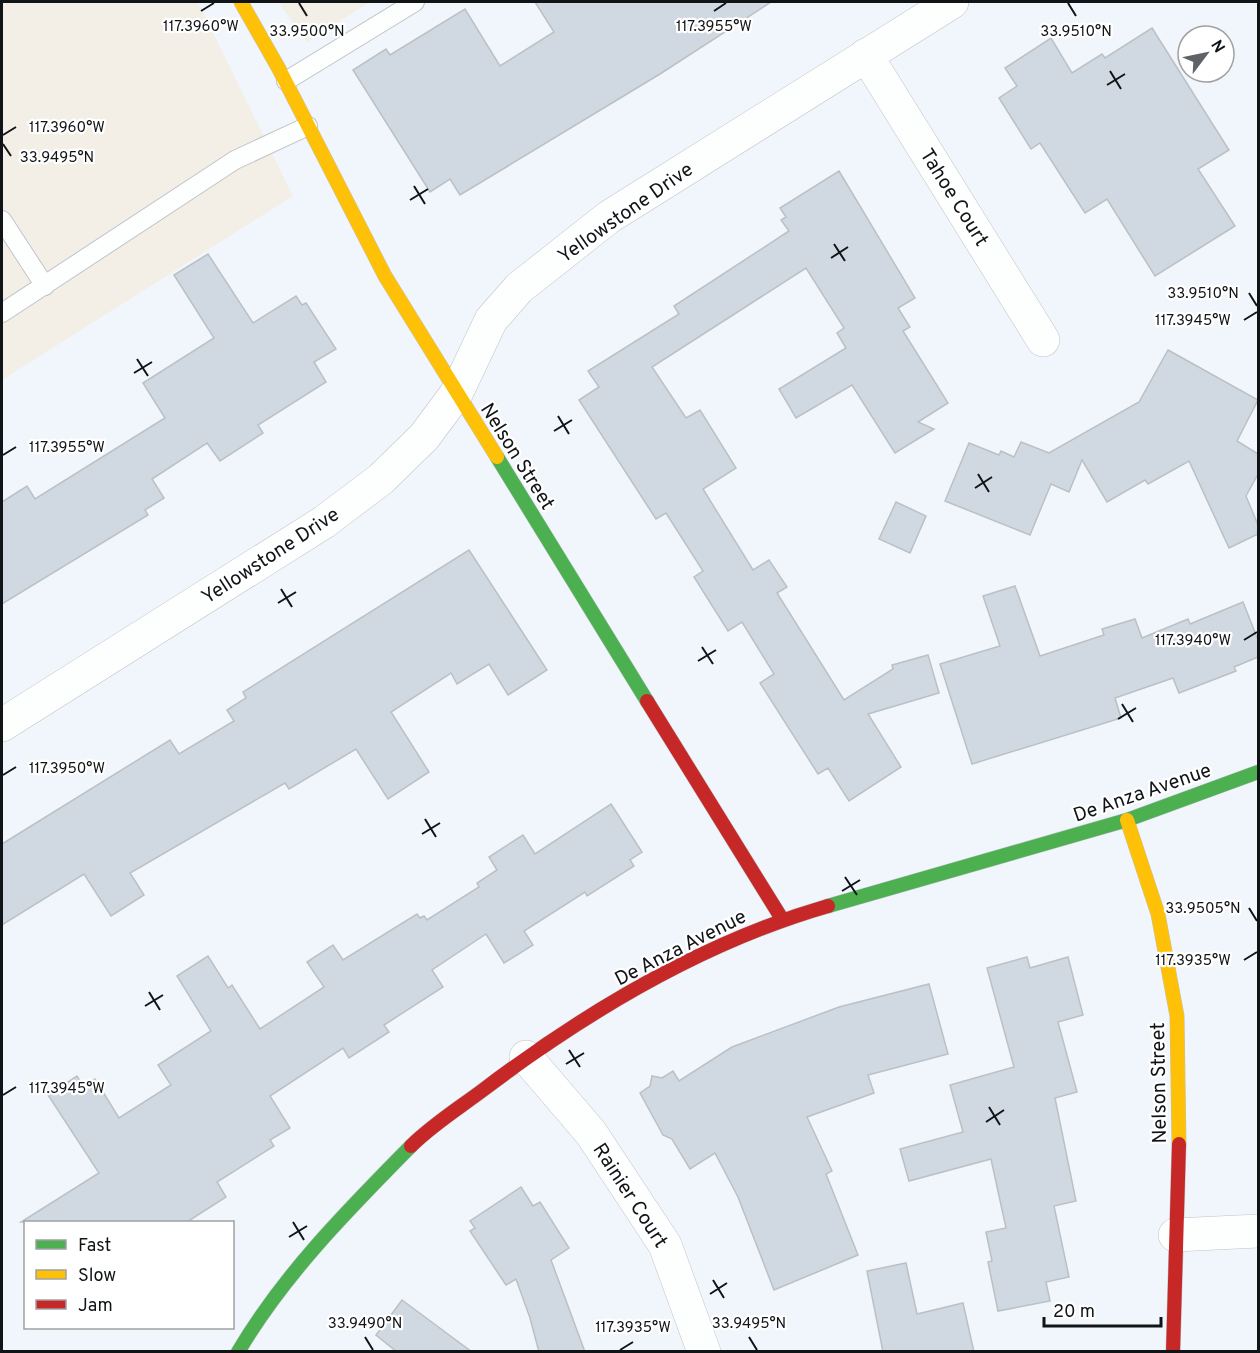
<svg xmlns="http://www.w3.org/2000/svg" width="1260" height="1353" viewBox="0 0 1260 1353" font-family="Overpass,sans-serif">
<rect width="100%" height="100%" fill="#f0f6fb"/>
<g fill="#f3efe6">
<polygon points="2,2 198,2 293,196 2,380"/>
<polygon points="278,2 370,2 307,42"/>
</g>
<g fill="#d0d9e1" stroke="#bbc0c3" stroke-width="1.5">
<polygon points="535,2 771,2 660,74 460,195 450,179 430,192 353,70 386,49 390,55 465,9 500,66 554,32"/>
<polygon points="1152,28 1229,150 1198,169 1235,226 1155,276 1107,199 1085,213 1040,143 1031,149 999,98 1017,86 1005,68 1051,38 1072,73 1102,54 1105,58"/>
<polygon points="839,171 915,298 898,308 910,327 903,331 948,403 918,422 934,429 895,453 852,385 796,418 779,389 846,348 837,333 844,328 806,268 652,367 686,418 700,410 736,468 703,489 753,570 769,560 787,587 777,593 844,700 893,669 892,665 928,655 939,693 868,714 901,767 849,801 828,768 818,774 760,683 774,674 742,622 728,631 694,577 703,571 666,513 656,519 579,400 599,387 588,371 679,314 674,306 789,231 781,220 786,217 780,208"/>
<polygon points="208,254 253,323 296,296 302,305 306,303 336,349 314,362 326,382 258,425 263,433 220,461 207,443 152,479 164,498 145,510 148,515 2,604 2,502 27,486 35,499 165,418 143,383 214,338 174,275"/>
<polygon points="1168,350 1258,400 1237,441 1258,454 1258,474 1246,496 1258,525 1258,534 1229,548 1189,461 1148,484 1145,480 1107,502 1082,460 1069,492 1051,484 1030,535 945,501 969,443 999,455 1001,451 1014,457 1021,442 1049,453 1139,402"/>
<polygon points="896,502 926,516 910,553 879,539"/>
<polygon points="469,550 547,670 508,695 489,664 457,684 451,673 391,712 429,772 388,799 356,749 289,789 285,783 130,873 144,895 111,916 84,874 2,925 2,844 170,740 179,754 234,721 227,710 246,698 243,692"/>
<polygon points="1015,586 1040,656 1104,635 1102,629 1135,619 1142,638 1188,619 1190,624 1243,602 1258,640 1258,657 1234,667 1236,671 1179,693 1173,678 1115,698 1121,718 972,764 940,664 1000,646 983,596"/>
<polygon points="611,804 642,852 630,860 634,866 587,896 585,892 524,931 533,945 504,963 486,934 432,970 443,987 384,1025 389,1032 349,1058 343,1048 270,1096 290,1128 270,1140 274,1146 217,1182 226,1197 187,1222 21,1222 99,1173 48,1095 77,1076 83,1086 95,1079 119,1118 171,1085 158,1065 211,1031 177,976 208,956 228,988 232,985 260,1029 324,987 307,962 333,945 343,960 417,914 420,918 424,916 427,920 479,887 477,883 497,870 489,857 523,835 535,854"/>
<polygon points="1027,957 1030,968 1068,957 1083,1015 1058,1022 1077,1092 1055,1098 1076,1201 1054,1206 1069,1277 1046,1282 1050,1301 998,1311 988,1262 992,1261 986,1232 1006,1228 991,1159 909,1181 900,1149 963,1132 950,1085 1014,1067 987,968"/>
<polygon points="929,984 948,1054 868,1075 874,1093 807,1117 832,1171 826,1174 858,1255 774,1290 738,1197 715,1153 690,1169 672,1139 663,1135 640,1093 650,1086 652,1076 662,1078 673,1071 679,1081 732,1047 839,1007"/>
<polygon points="521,1187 533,1206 540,1202 569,1248 551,1260 585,1352 539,1352 530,1318 516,1279 506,1285 470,1231 475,1228 470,1221"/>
<polygon points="906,1263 917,1314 963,1303 974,1352 883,1352 867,1271"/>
<polygon points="402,1300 472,1352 397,1352 376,1335"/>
</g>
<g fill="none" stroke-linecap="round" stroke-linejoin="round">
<defs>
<g id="lane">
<polyline points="286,81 415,2"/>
<polyline points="2,220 45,286"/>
<polyline points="2,313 235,160 308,126"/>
</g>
<g id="street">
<polyline points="866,55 1043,340"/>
<polyline points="2,725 324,522 381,479 424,437 456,394 491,320 519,288 609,217 952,2"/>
<polyline points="526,1057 591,1133 665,1245 704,1352"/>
<polyline points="1175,1235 1258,1231"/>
</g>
<g id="fast">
<polyline points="497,457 647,701"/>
<polyline points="828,906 1127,820 1258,772"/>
<path d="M 238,1352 C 284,1274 348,1210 411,1146"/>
</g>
<g id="slow">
<polyline points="241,2 279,69 385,276 497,457"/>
<polyline points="1127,820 1158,914 1177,1016 1179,1144"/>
</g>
<g id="jam">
<polyline points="647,701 782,919"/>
<path d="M 411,1146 C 432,1125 459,1108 483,1090 C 586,1012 703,942 828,906"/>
<polyline points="1173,1352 1179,1144"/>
</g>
</defs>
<use href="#lane" stroke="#c0c4c8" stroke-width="20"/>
<use href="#street" stroke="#c0c4c8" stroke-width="34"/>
<use href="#fast" stroke="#c0c4c8" stroke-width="15"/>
<use href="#slow" stroke="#c0c4c8" stroke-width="15"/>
<use href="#jam" stroke="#c0c4c8" stroke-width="15"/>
<use href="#lane" stroke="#fdfefe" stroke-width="18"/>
<use href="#street" stroke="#fdfefe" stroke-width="33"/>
<use href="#fast" stroke="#4caf50" stroke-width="14"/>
<use href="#slow" stroke="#ffc107" stroke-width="14"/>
<use href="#jam" stroke="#c62828" stroke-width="14"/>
</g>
<path fill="none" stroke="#111417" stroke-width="2" d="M 299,3 L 307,16M 1068,3 L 1076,16M 201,11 L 214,3M 714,11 L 726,3M 1110,71 L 1121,89M 1107,85 L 1125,74M 3,135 L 16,127M 3,144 L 11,156M 414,186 L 425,204M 410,200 L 428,189M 834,244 L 845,261M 831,258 L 848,247M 1249,293 L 1257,306M 1244,320 L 1257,312M 137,359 L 148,376M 134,373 L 152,362M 558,416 L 569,434M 554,431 L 572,420M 3,455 L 16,447M 978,474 L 989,492M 975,488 L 992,477M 281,589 L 292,607M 278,603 L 296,592M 1244,640 L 1257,632M 702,647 L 713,664M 698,661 L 716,650M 1122,704 L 1133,722M 1118,719 L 1136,708M 3,775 L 16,767M 425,819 L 436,837M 422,834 L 440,823M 845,877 L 857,895M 842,891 L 860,880M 1249,908 L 1257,921M 1244,960 L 1257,952M 149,992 L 160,1010M 145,1006 L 163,995M 569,1050 L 580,1067M 566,1064 L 584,1053M 3,1095 L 16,1087M 989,1107 L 1000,1125M 986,1122 L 1004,1110M 293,1222 L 304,1240M 289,1237 L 307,1226M 713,1280 L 724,1298M 710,1294 L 727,1283M 365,1337 L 373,1350M 749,1337 L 757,1350M 620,1350 L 633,1342"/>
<g text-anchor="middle" stroke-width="4.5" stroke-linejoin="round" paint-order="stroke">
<g font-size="20" fill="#111417" stroke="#fff">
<text transform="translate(955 197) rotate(58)" y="7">Tahoe Court</text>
<text transform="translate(625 212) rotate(-35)" y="7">Yellowstone Drive</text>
<text transform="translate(518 456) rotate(58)" y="7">Nelson Street</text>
<text transform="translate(270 555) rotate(-33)" y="7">Yellowstone Drive</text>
<text transform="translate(1142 792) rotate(-19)" y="7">De Anza Avenue</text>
<text transform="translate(680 947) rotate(-27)" y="7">De Anza Avenue</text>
<text transform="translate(1158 1083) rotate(-91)" y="7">Nelson Street</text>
<text transform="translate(631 1195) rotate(57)" y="7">Rainier Court</text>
</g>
</g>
<g font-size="15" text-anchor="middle" fill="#111417" stroke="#fff" stroke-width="4.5" stroke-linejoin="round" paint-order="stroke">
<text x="201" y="31">117.3960°W</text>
<text x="714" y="31">117.3955°W</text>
<text x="307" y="36">33.9500°N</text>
<text x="1076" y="36">33.9510°N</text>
<text x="67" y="132">117.3960°W</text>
<text x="57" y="162">33.9495°N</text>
<text x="1203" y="298">33.9510°N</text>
<text x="1193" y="325">117.3945°W</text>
<text x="67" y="452">117.3955°W</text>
<text x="1193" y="645">117.3940°W</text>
<text x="67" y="773">117.3950°W</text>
<text x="1203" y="913">33.9505°N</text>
<text x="1193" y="965">117.3935°W</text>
<text x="67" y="1093">117.3945°W</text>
<text x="365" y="1328">33.9490°N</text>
<text x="749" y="1328">33.9495°N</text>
<text x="633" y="1332">117.3935°W</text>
</g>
<rect width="1260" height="1353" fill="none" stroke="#111417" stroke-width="6"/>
<rect x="24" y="1221" width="210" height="108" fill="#ffffff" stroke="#a0a1a2" stroke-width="1.5"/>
<rect x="36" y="1240" width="30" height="9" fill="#4caf50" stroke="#a0a1a2" stroke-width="1.5"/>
<text x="78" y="1251" font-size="18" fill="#111417">Fast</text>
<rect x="36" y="1270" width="30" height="9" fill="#ffc107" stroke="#a0a1a2" stroke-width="1.5"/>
<text x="78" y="1281" font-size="18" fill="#111417">Slow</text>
<rect x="36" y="1300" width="30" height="9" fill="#c62828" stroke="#a0a1a2" stroke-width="1.5"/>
<text x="78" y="1311" font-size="18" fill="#111417">Jam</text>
<g transform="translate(1206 54) rotate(58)"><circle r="28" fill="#ffffff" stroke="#a0a1a2" stroke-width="1.5"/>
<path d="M0-4.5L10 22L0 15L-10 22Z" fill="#5f6367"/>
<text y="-9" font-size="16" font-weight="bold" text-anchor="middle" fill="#111417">N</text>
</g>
<path d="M1044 1317v9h117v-9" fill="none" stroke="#111417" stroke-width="3"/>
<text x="1053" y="1317" font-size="18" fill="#111417" stroke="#ffffff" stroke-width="4.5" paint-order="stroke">20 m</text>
</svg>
